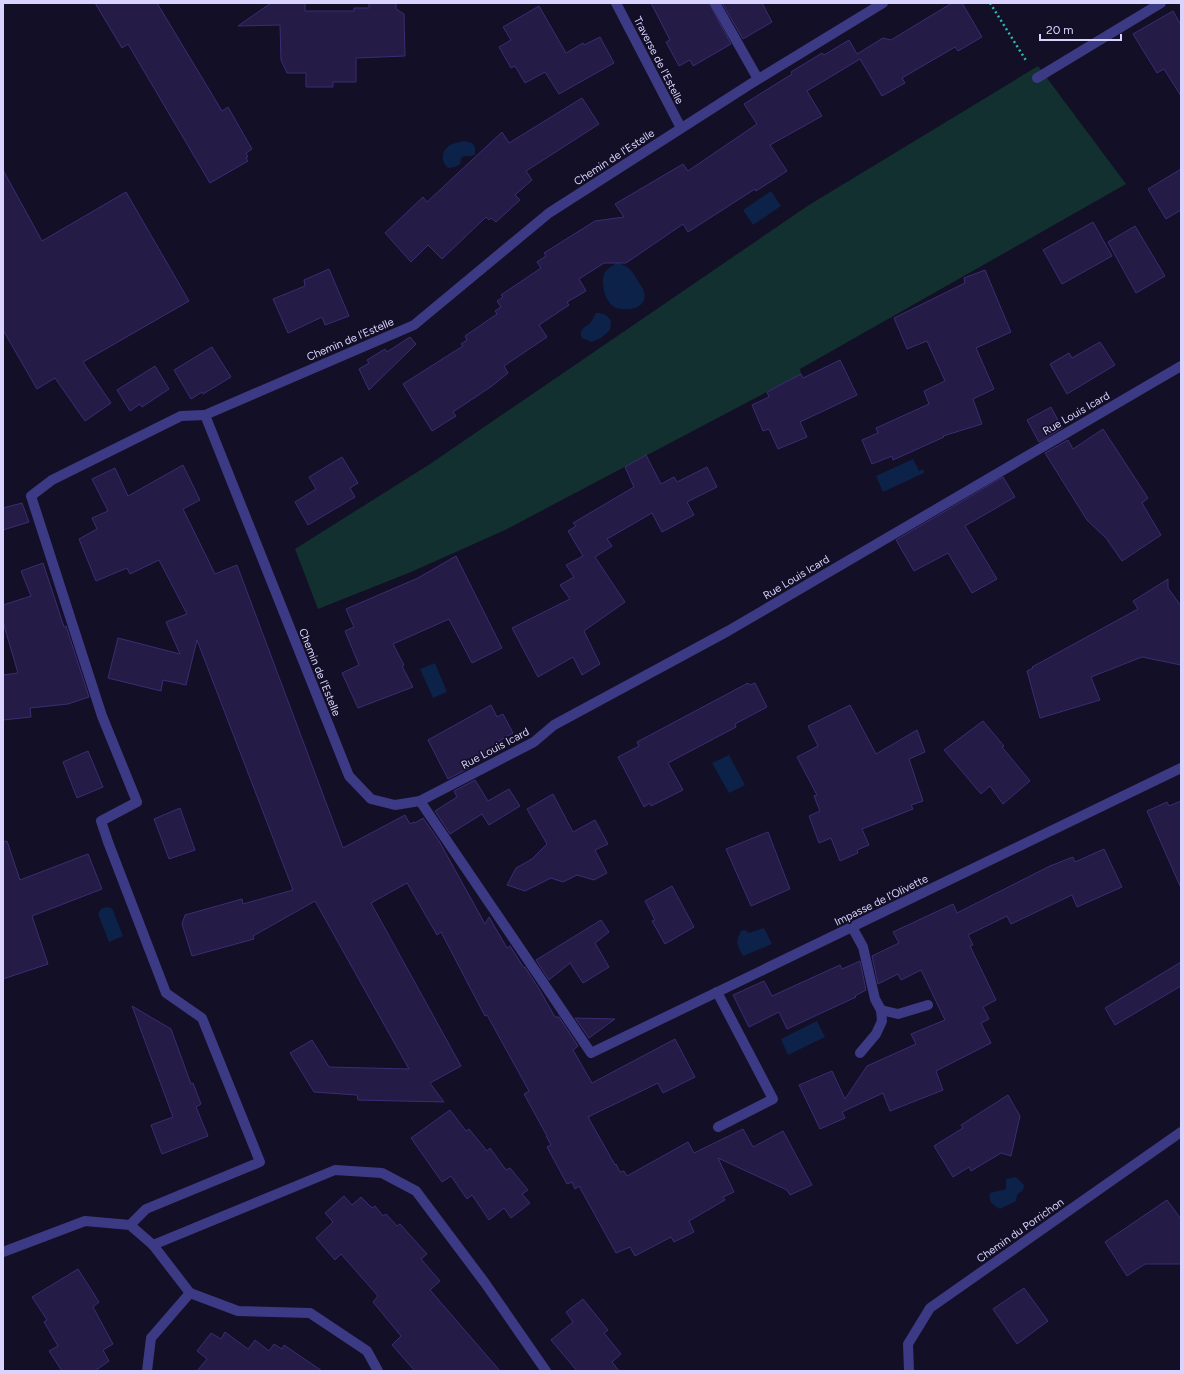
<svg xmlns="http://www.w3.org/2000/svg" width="1184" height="1374" viewBox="0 0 1184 1374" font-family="Figtree,sans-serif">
<rect width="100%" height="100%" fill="#130f26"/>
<polygon fill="#12302f" points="1038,66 1126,184 800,369 801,374 505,530 411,572 318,609 295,549 430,464 809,205"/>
<g fill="#0c2248">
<path d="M 464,141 L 472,143 L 475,147 L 475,154 C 472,158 466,154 461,158 L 460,164 L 455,167 L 448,168 C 440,161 441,151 450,145 C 454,143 459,142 464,141 Z"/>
<polygon points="771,191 781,206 753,225 743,210"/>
<path d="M 617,263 L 619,263 C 631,268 632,271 638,281 C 640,284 642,287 643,289 C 650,305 634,311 621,309 C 619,308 614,308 613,306 C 606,300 604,293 603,284 C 602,273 607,268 617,263 Z"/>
<path d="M 596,313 C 604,313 607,315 611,321 L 610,330 L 601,338 L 591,342 L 582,338 C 578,328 586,328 591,322 C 593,319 594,316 596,313 Z"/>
<polygon points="913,459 919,471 923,469 924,473 883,492 876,476"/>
<polygon points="435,663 447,692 433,698 420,669"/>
<polygon points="729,755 745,785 729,793 712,763"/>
<polygon points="106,907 112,908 123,936 109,942 98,914 101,909"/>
<path d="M 764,928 L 772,944 L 743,956 C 737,944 735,943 741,931 L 745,930 L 749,933 Z"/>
<polygon points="817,1021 825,1037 788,1055 781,1039"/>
<path d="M 1016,1177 L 1024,1185 L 1023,1190 L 1017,1195 L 1016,1201 L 1000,1209 C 993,1205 988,1202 990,1193 L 1006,1189 L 1006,1179 Z"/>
</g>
<g fill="#241b47" stroke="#3b2d73">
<polygon points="95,3 157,3 222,111 228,107 252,149 246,153 248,157 246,158 248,161 210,183 128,44 122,48"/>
<polygon points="271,3 305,3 305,11 354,11 354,8 369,8 369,3 396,3 396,9 404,14 405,56 356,58 356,82 333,82 333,87 306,87 306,73 287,73 281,60 280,25 238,26"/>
<polygon points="651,3 709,3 731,44 693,66 690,60 679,66 666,42 670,40"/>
<polygon points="722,3 762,3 772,22 743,39"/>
<polygon points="952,3 962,3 982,37 958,51 955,47 902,78 905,83 882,96 860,59 807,91 822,116 770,145 787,171 756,191 755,189 688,232 683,224 626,263 604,263 579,279 586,291 567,302 569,305 539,325 547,337 504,366 508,373 492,386 453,412 456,416 432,431 403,384 463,346 461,344 467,340 465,336 497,314 495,311 501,307 497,301 503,297 501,295 541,268 537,262 546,256 544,253 595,221 624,217 615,204 683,164 688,171 757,124 744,104 792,74 791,72 822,53 824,55 849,40 857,54 883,38 891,40"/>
<polygon points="539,6 566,53 583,43 584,45 600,37 614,63 559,94 545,72 525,83 515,66 511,68 499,47 511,40 503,27"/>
<polygon points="1173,11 1181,25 1181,96 1164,69 1157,73 1133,34"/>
<polygon points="582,98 599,124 526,171 532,180 515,195 520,200 496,222 491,218 489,220 486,217 442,259 428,245 411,262 385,233 423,197 427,202 502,132 509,143"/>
<polygon points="1181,169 1181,210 1166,219 1148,189"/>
<polygon points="3,170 42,241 126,192 189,301 83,362 111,403 85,421 55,378 37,389 3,330"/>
<polygon points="1093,222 1112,256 1062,284 1043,250"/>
<polygon points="1135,226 1165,276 1136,293 1108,242"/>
<polygon points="329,269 349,316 325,325 322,317 288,333 273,299 305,286 304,280"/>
<polygon points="985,270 1011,332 976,348 994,389 973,399 982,424 943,436 944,437 893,460 892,456 872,464 862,440 878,433 876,428 929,404 924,391 945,381 927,341 907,349 894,318 965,283 964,278"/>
<polygon points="410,337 416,344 369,390 359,369 369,363 367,360 385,349 387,352"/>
<polygon points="1100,342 1115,365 1067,394 1050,364 1069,353 1072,358"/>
<polygon points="212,347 231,377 203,394 202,392 191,399 174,370"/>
<polygon points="840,360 857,395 800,422 807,437 778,449 769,429 763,431 752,405 769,397 767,392 801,374 803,378"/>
<polygon points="155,366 169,389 142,407 140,404 130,411 117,390"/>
<polygon points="1051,407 1062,428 1039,442 1027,420"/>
<polygon points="1103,429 1148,498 1142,503 1161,535 1122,561 1106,538 1087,520 1045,453 1068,440 1073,449"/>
<polygon points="646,455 661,484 674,477 677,482 707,467 717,487 687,502 694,515 662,532 652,513 607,539 612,546 595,557 625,602 584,631 600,664 582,675 573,657 538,677 512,628 570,599 560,585 574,577 566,565 583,556 568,531 576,526 573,523 634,487 625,467"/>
<polygon points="342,457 358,483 350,488 355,497 308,525 295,502 316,489 309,477"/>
<polygon points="183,465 200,500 183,509 215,574 237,565 343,848 405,815 410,824 414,822 415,823 423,818 439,841 485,924 489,917 507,948 510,946 524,968 525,967 539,989 555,1017 559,1017 578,1046 573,1050 592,1083 675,1039 695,1077 663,1093 658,1083 588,1117 615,1165 616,1164 620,1172 624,1171 627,1176 688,1142 694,1153 743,1129 753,1147 783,1131 812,1185 790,1195 787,1190 718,1158 734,1192 723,1197 725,1200 689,1221 694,1232 674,1242 671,1237 635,1256 630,1247 616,1253 579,1186 575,1189 572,1182 567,1184 547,1147 551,1145 546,1136 547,1136 524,1094 529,1091 487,1015 485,1016 441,932 437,935 407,883 371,903 461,1066 430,1083 444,1102 358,1100 357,1095 314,1092 290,1053 312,1040 329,1067 409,1069 315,901 253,936 254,939 192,956 182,924 185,915 242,899 243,904 293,890 197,640 186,685 163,680 161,691 108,678 118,638 180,654 166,622 187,614 159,560 130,574 127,568 96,581 79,539 97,529 92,518 108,511 92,479 115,468 128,496"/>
<polygon points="1003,477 1015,497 965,526 997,579 972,593 948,553 914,571 896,540"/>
<polygon points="22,503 29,522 3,530 3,508"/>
<polygon points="456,556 502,648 472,663 449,619 393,644 404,665 402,666 413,687 358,708 342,673 359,665 345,631 354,627 346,609 418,578"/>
<polygon points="43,563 64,627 66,626 89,697 68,704 30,708 31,717 3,720 3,675 18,673 3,622 3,605 31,596 21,571"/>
<polygon points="1168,579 1168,588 1181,606 1181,665 1142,657 1091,677 1100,700 1040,718 1027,671 1033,668 1032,667 1138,609 1133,601"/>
<polygon points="748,683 750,685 755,683 767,707 735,724 736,727 668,763 683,790 651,806 650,803 644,807 618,757 639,746 637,742"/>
<polygon points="491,705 497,717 503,714 513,733 499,741 501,745 466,765 469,768 448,779 428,740"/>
<polygon points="850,705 876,754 917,730 925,752 909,759 923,801 911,805 913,809 862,829 869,845 857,850 858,853 840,861 831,838 819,843 809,816 820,811 814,796 817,795 797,757 818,746 808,726"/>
<polygon points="983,721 1004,746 1002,747 1030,781 1003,804 990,786 981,794 944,750"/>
<polygon points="88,751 103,787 77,798 63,762"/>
<polygon points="475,780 488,801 509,789 520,806 489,825 482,814 450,834 435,811 457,797 454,791"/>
<polygon points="553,794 573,832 595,820 608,844 595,850 607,873 594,880 577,875 563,882 551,878 525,891 507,885 516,868 532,859 547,844 527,809"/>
<polygon points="1181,801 1181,888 1147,811 1167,802 1169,806"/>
<polygon points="180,808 195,850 169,859 154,819"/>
<polygon points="768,832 790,889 751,906 726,849"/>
<polygon points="7,841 20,880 88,854 102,889 32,916 48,964 3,979 3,842"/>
<polygon points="1104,849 1122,887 1077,907 1072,895 1011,924 1007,916 968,935 973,945 970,946 996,1000 983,1007 989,1019 981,1023 991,1043 936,1071 943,1090 890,1111 883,1093 842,1112 845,1118 820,1129 799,1085 832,1071 845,1099 867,1066 916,1044 911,1034 945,1020 921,970 901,980 898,974 878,984 872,956 899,943 893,932 953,904 957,913 1050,866 1073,857 1075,862"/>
<polygon points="672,886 694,927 665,944 652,921 655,920 645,901"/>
<polygon points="601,920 609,932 595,943 609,967 583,983 570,963 549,980 536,960"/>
<polygon points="860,961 866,990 855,996 856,997 787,1029 779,1012 749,1027 733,995 764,981 772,996 840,965 842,969"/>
<polygon points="1181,962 1181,986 1115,1025 1105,1008"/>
<polygon points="132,1006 171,1029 191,1084 193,1083 201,1104 196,1107 208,1136 162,1154 151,1125 173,1117"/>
<polygon points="575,1018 615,1019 589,1038"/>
<polygon points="1008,1095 1020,1116 1011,1156 1001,1153 971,1171 969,1167 953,1177 934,1146 963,1128 961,1125"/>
<polygon points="450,1110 466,1131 469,1129 487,1151 490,1148 506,1170 510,1168 528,1190 522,1194 530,1203 511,1218 504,1208 489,1220 472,1195 467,1199 451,1176 442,1182 411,1138"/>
<polygon points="344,1196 352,1205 361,1197 372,1208 375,1206 383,1216 386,1214 397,1226 400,1224 427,1254 421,1259 440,1281 430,1290 500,1371 415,1371 392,1345 401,1336 373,1302 378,1296 341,1254 335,1260 316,1238 333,1222 325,1213"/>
<polygon points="1167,1200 1181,1219 1181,1264 1145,1264 1127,1276 1105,1242"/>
<polygon points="78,1269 99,1302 93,1307 113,1344 103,1350 109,1361 95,1371 62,1371 49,1351 58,1346 44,1322 47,1320 32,1297"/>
<polygon points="1024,1288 1048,1321 1017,1344 993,1309"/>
<polygon points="583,1299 608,1330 604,1333 621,1354 612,1362 619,1371 577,1371 551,1340 573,1322 566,1312"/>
<polygon points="225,1332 248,1349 255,1340 269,1351 274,1344 282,1349 284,1345 322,1371 197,1371 207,1359 197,1351 211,1333 221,1339"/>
</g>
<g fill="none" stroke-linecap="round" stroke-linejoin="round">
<polyline stroke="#2fb8b0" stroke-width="2.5" stroke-dasharray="2 3" stroke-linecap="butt" points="990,3 1027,62"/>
<g stroke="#3d3a85" stroke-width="10">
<polyline points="616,3 681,128"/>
<polyline points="715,3 758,79"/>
<polyline points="883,3 752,83 549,213 414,325 205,415 349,776 371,799 395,805 420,801 534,742 554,725 728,631 1181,366"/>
<polyline points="1037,78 1161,3"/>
<polyline points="420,801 591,1053 1181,768"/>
<polyline points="852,927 863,947 875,999 881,1010 882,1021 876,1034 860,1053"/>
<polyline points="717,992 773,1099 718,1127"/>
<polyline points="881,1010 898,1014 928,1005"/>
<polyline points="130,1225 146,1209 260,1162 202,1018 166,993 108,842 101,821 137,802 102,716 31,496 52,480 181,416 205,415"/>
<polyline points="153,1245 335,1170 382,1173 416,1191 485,1283 546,1371"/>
<polyline points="3,1252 85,1221 130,1225 153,1245 190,1293 238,1311 310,1313 367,1351 378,1371"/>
<polyline points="147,1371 151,1338 190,1293"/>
<polyline points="909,1371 908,1344 930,1308 1181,1132"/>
</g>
</g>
<g text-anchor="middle" stroke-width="3.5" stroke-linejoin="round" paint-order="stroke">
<g font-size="11" fill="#d9d4ff" stroke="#130f26">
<text transform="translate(659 60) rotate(63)" y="4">Traverse de l'Estelle</text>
<text transform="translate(614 157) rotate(-33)" y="4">Chemin de l'Estelle</text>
<text transform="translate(350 339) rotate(-23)" y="4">Chemin de l'Estelle</text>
<text transform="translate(1076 413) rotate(-30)" y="4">Rue Louis Icard</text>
<text transform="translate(796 577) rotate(-31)" y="4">Rue Louis Icard</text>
<text transform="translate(320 672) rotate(68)" y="4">Chemin de l'Estelle</text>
<text transform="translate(495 748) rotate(-28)" y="4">Rue Louis Icard</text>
<text transform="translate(881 900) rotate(-26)" y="4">Impasse de l'Olivette</text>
<text transform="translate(1020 1230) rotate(-35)" y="4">Chemin du Porrichon</text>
</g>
</g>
<rect width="1184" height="1374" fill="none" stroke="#d9d4ff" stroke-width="8"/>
<path d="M1040 34v6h81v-6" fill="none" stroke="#d9d4ff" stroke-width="2"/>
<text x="1046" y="34" font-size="12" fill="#d9d4ff" stroke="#130f26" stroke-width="3" paint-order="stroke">20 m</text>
</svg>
